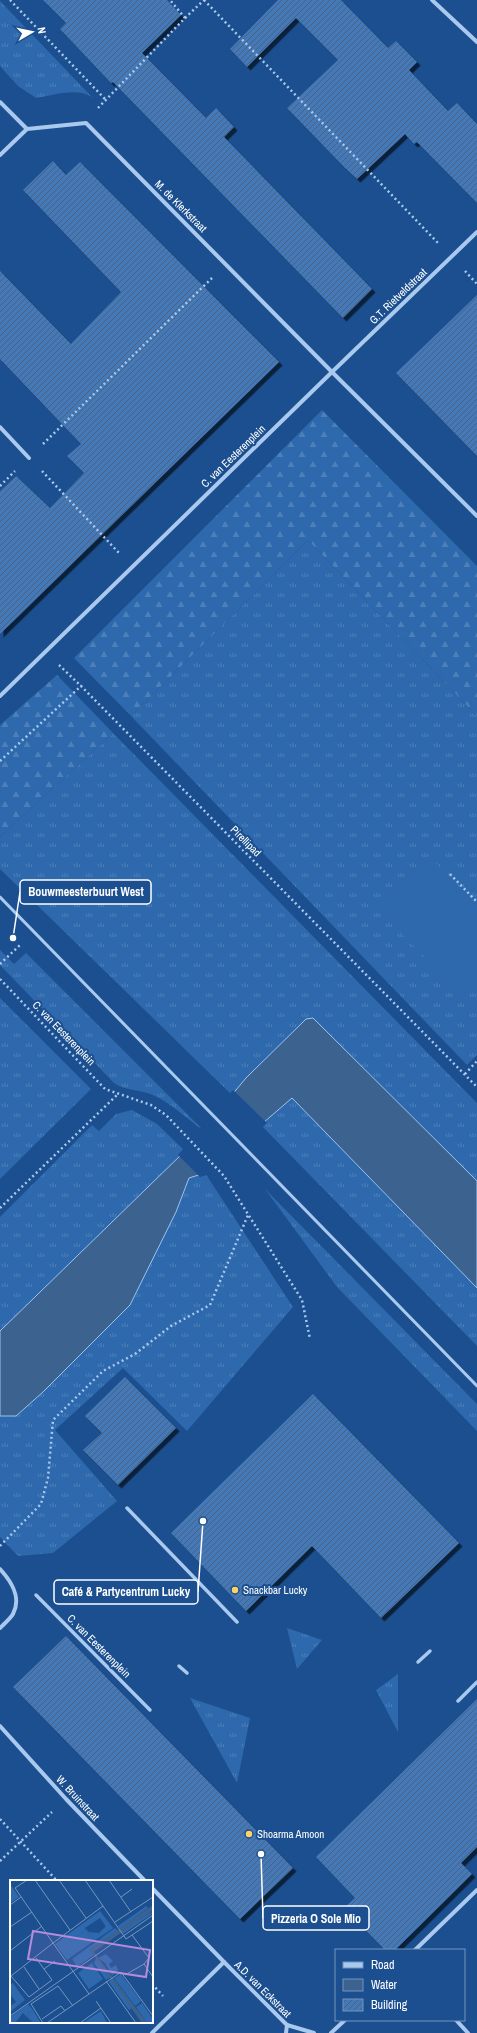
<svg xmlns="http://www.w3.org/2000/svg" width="477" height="2033" viewBox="0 0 477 2033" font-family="'Archivo Narrow',sans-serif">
<defs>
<pattern id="grass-tufts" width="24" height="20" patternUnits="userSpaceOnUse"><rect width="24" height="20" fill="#2e69ad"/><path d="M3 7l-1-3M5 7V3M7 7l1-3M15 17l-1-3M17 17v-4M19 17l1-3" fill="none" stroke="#4d80b9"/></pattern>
<pattern id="forest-firs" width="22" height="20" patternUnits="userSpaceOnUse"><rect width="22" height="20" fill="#2e69ad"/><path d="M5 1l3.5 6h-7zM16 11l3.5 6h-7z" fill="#4d80b9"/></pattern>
<pattern id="building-hatch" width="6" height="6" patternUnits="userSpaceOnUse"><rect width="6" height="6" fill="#4478b7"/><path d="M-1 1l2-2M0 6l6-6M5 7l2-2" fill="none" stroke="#486282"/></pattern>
<filter id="shadow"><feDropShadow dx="3.5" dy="3.5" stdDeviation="0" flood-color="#0009"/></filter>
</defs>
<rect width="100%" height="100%" fill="#1b4f8f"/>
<g fill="url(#grass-tufts)">
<path d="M 0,1 L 92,97 C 77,87 53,95 36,98 L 18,86 L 0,66 Z"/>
<polygon points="308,540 477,716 477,1055 467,1065 131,716"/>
<polygon points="113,733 477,1103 477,1181 313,1018 232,1095 0,869 0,837"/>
<path d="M 0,950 L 14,964 L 26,953 L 203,1130 C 187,1119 172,1104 155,1096 C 142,1089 124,1091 114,1083 L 0,965 Z"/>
<polygon points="0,998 91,1089 0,1179"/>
<polygon points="292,1098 477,1288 477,1346 261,1125"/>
<polygon points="132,1110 157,1124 185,1151 0,1331 0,1217 92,1125 99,1131 116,1114"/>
<polygon points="205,1173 293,1307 187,1431 123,1368 55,1430 117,1501 53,1553 18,1556 0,1537 0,1416 16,1416 43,1392 130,1305 176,1212 189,1178"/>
<polygon points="265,1189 477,1404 477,1431 337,1287"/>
<polygon points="287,1628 322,1640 297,1669"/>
<polygon points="398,1674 398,1732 376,1690"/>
<polygon points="190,1698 250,1718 237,1783"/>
</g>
<g fill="url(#forest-firs)">
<polygon points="322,410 477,566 477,716 308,540 131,716 74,658"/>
<polygon points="57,675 113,733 0,837 0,725"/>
</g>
<polygon fill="#2e69ad" points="430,857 477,906 477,983 464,996 377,909"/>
<polygon fill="#3c6290" stroke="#9cc4f0" points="313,1018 477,1181 477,1288 292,1098 205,1173 189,1178 176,1212 130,1305 43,1392 16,1416 0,1416 0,1331 185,1151 246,1078 306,1019"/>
<polygon fill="#1b4f8f" points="233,1090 267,1123 207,1175 200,1177 178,1155"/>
<g fill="url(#building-hatch)" filter="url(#shadow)">
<polygon points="43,0 167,0 181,15 142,53 206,118 216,108 234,127 224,137 372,289 343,318 113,82 111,83 60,29 66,23"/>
<polygon points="278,0 341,0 388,48 396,41 417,62 409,70 448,111 457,103 477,124 477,203 417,142 414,144 405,134 357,179 344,167 287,108 338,60 296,18 247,67 230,49"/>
<polygon points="53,161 66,175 80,162 279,362 0,634 0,491 16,476 50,508 84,473 67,456 81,444 0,359 0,271 71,344 121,292 23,190"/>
<polygon points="477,295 477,456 396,373"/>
<polygon points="125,1377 176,1428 118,1485 83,1450 102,1433 85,1416"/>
<polygon points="313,1394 459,1543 381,1618 312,1546 246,1611 171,1533"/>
<polygon points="66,1636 293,1868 240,1919 13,1687"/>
<polygon points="477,1699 477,1847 461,1863 472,1874 395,1950 385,1950 344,1908 355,1898 316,1857"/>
</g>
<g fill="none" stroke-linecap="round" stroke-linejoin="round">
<g stroke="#a9c9ee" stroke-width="2.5" stroke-dasharray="2 3" stroke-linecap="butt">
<polyline points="10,0 105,99"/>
<polyline points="204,0 438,243"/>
<polyline points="185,18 204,0"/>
<polyline points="98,108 185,18 170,0"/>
<polyline points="465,271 477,284"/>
<polyline points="43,444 212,278"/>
<polyline points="42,471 119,553"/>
<polyline points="0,486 15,471"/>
<polyline points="59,665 81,686"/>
<polyline points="0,761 81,686 477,1087"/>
<polyline points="450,874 477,902"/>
<polyline points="0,964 20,945"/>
<polyline points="0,979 105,1089 151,1105 166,1115 224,1176 302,1300 310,1339"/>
<polyline points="465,1074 477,1061"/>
<polyline points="0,1208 118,1094"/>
<polyline points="0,1546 41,1504 48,1478 53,1420 103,1371 135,1354 171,1326 210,1305 248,1215"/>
<polyline points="0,1819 57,1881"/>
<polyline points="0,1861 52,1812"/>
<polyline points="152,1984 163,1996"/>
</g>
<polyline stroke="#a9c9ee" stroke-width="3" points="0,897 477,1386"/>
<g stroke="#a9c9ee" stroke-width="3.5">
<polyline points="127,1508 237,1622"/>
<polyline points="36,1595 150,1710"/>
<polyline points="418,1662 430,1651"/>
<polyline points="179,1666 187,1673"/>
<polyline points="458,1701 477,1682"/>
</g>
<g stroke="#a9c9ee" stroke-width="4">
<polyline points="432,0 477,42"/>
<polyline points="0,102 27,129 86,123 332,372 477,232"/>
<polyline points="0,155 27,129"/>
<polyline points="0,427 29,458"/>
<polyline points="0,696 332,372 477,516"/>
<path d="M 0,1569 C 11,1581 22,1597 13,1614 C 10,1619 4,1624 0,1628"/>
<polyline points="0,1726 66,1799 145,1881"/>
<polyline points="415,1950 477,1890"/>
<polyline points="224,1962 287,2025 314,2033"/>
<polyline points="456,2020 468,2033"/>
<polyline points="152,2033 224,1962 152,1888"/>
<polyline points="286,2033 287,2025"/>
<polyline points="331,2033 345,2020"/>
</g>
</g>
<g fill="#ffd166" stroke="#1b4f8f" stroke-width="1.5">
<circle cx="235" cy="1590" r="4"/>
<circle cx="249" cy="1834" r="4"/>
</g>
<g text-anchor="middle" stroke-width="4" stroke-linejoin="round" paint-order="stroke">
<g font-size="11" fill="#fff" stroke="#1b4f8f">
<text transform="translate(181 206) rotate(45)" y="4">M. de Klerkstraat</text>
<text transform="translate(398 296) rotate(-44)" y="4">G.T. Rietveldstraat</text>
<text transform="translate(233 456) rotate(-44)" y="4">C. van Eesterenplein</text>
<text transform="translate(246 841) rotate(45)" y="4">Pirellipad</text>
<text transform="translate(64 1033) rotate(46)" y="4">C. van Eesterenplein</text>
<text transform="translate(99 1646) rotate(45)" y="4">C. van Eesterenplein</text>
<text transform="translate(78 1798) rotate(47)" y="4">W. Bruinstraat</text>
<text transform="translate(263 1989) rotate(45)" y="4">A.D. van Eckstraat</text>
</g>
<g font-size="11" fill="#fff" stroke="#1b4f8f" text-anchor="start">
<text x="243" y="1594">Snackbar Lucky</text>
<text x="257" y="1838">Shoarma Amoon</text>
</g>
</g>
<g transform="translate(10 1880)">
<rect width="143" height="143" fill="#1b4f8f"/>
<path d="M 0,4 L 9,17 L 0,23 ZM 136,26 L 138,28 L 110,49 L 108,46 ZM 141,32 L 142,34 L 113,54 L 112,51 ZM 96,46 L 99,51 L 84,61 L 75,48 L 79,52 L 89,53 ZM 105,48 L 108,51 L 80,70 L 84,75 L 67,87 L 62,79 ZM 76,50 L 84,61 L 61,77 L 52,66 ZM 96,74 L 103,81 L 99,84 L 101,88 L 106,85 L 108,90 L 102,96 L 95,83 L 88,78 ZM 86,78 L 101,97 L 96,100 L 84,83 ZM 82,83 L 93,99 L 79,109 L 68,93 ZM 111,94 L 131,121 L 125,126 L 104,98 ZM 102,99 L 122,128 L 119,130 L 99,102 ZM 0,107 L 0,111 L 12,116 L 11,114 L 15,120 L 0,132 L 0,126 L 6,122 L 0,114 ZM 132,123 L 143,139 L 143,143 L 137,143 L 126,127 ZM 18,124 L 23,130 L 17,135 L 23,143 L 13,133 L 5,143 L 0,143 L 0,137 ZM 91,131 L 97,143 L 73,143 Z" fill="#2e69ad"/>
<path d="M 90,31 L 103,48 L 99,51 L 90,38 L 75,48 L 72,44 ZM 72,44 L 76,50 L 53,66 L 61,77 L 57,80 L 45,64 ZM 3,103 L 12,116 L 8,121 L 0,111 L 0,105 ZM 23,130 L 29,140 L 31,143 L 23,143 L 17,135 Z" fill="#2e69ad"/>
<path d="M 143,25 L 143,30 L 84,72 L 137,143 L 132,143 L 80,70 Z" fill="#3c6290"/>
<path fill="none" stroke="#7695bc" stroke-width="1" d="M 17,0 L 5,8 L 43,63 L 1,96 L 19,117 L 42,100 L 26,78M 25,0 L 60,50M 49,0 L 76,38M 75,0 L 93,26M 99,0 L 121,32M 111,17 L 122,9M 0,25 L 11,17M 143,41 L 116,59 L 93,26 L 43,63 L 79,114 L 111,92 L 143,136M 105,42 L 143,17M 0,47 L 22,32M 122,55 L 139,78 L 134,84M 0,71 L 32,46M 14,87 L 29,109M 34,89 L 45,81M 115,95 L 134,84 L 143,97M 96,101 L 126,143M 86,121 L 101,143M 0,136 L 143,35M 32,139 L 51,126 L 55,131M 33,143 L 21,124 L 48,106 L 63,126M 37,143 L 79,114M 70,143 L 91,128"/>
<path fill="#b68bdc" fill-opacity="0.15" stroke="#b68bdc" stroke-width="2" d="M 23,51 L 140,70 L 136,97 L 18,79 Z"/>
<rect width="143" height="143" fill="none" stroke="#fff" stroke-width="2"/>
</g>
<path fill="none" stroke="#fff" stroke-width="1.5" d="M13 938L20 892M203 1521L198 1592M261 1854L263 1918"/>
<g fill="#fff" stroke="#1b4f8f" stroke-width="1.5">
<circle cx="13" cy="938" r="4"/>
<circle cx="203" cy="1521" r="4"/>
<circle cx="261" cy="1854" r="4"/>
</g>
<g fill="#1b4f8f" stroke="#fff" stroke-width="1.5">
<rect x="20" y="880" width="131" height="24" rx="4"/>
<rect x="54" y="1580" width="144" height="24" rx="4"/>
<rect x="263" y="1906" width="106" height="24" rx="4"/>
</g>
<g font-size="12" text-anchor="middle" font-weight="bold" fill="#fff">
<text x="86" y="896">Bouwmeesterbuurt West</text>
<text x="126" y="1596">Café &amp; Partycentrum Lucky</text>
<text x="316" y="1923">Pizzeria O Sole Mio</text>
</g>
<rect x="335" y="1949" width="130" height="72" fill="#1b4f8f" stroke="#7695bc"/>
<rect x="343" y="1962" width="20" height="6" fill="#a9c9ee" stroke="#7695bc"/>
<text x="371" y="1969" font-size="12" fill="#ffffff">Road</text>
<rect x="343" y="1979" width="20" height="12" fill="#3c6290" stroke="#7695bc"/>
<text x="371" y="1989" font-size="12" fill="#ffffff">Water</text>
<rect x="343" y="1999" width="20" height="12" fill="url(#building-hatch)" stroke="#7695bc"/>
<text x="371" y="2009" font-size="12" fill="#ffffff">Building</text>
<g transform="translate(32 32) rotate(81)" stroke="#1b4f8f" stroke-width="3" paint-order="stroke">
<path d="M0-3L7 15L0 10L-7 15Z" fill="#ffffff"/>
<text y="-6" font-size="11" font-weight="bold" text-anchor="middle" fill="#ffffff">N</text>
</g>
</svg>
